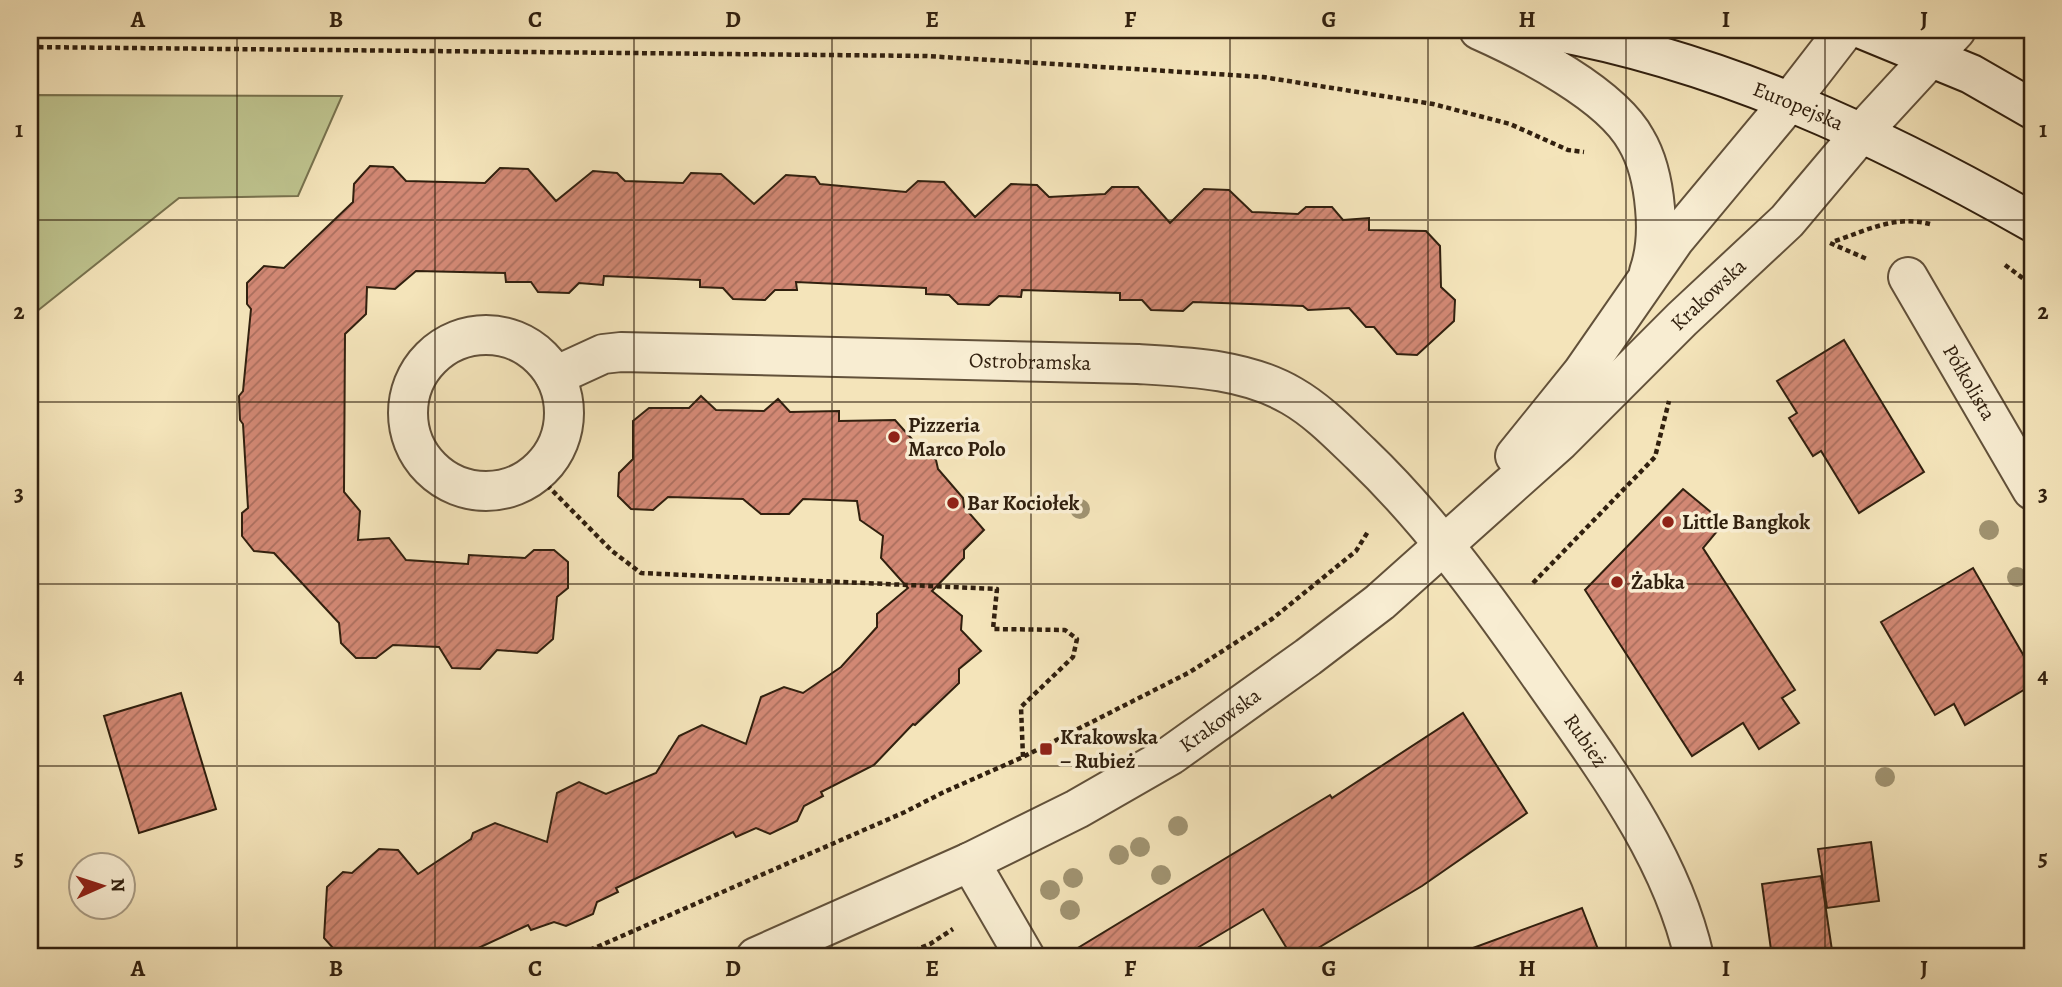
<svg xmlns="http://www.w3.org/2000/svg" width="2062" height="987" viewBox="0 0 2062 987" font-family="Alegreya,serif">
<defs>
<pattern id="building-hatch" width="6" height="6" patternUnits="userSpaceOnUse" patternTransform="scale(1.75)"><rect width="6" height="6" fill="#d28874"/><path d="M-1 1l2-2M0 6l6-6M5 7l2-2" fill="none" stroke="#ab6f5e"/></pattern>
</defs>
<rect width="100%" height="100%" fill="#f4e4ba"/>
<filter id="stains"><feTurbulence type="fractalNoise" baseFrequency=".00286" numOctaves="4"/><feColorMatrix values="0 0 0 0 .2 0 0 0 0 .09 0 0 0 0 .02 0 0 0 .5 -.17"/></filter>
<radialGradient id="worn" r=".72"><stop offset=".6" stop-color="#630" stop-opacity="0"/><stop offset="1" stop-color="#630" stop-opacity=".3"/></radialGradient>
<polygon fill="#bec38e" stroke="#78724e" stroke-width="2" points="30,95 342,96 298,196 179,198 31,316"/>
<g fill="url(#building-hatch)" stroke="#31200f" stroke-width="2">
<polygon points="370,166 393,167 406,181 485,183 500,168 528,169 556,201 593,171 617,173 625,181 683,183 691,173 721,174 754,204 786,175 815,177 820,184 906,192 918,181 944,182 975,217 1011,184 1037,185 1049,197 1105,194 1112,187 1138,187 1170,223 1204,189 1229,190 1252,212 1298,214 1306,207 1332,207 1343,220 1369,218 1369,230 1426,231 1440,246 1441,287 1455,300 1454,321 1417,355 1397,354 1374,327 1366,327 1349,308 1308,310 1303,306 1193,302 1183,311 1151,310 1142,300 1120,300 1120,293 1022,290 1021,297 999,296 989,305 958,304 949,295 926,294 926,288 796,282 797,290 775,290 765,300 733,299 723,288 700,287 700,280 604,276 603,285 579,283 569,293 538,292 531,282 506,282 505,273 416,271 395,289 367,287 366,314 345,334 344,492 360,511 358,540 389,538 406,560 468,564 469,555 525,558 534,550 554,550 568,562 568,588 557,597 553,639 537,653 497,650 480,669 452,668 439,647 393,645 376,658 356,658 341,643 339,623 274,553 254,551 242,536 242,513 248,508 243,424 240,420 239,396 243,391 251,309 247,304 247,283 264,266 284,268 353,202 354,184"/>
<polygon points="1844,340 1924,472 1859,513 1821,451 1813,456 1789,418 1797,413 1777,381"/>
<polygon points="701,396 716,410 764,411 778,399 790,412 839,411 839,421 895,420 919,447 936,460 938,469 963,498 964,507 984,530 964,550 964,558 932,591 962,616 961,630 981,651 959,669 959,683 915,725 913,724 874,765 821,792 823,796 804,806 797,821 770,834 756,828 736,837 733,832 616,888 618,892 597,902 593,914 566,926 554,922 531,930 528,925 459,957 341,957 324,938 327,887 343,872 352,873 379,849 398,850 418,874 471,839 473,833 495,823 547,842 557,793 579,782 606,794 656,773 679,736 702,725 746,744 761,697 784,687 803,693 841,667 877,627 877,614 908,588 881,558 883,536 860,520 857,501 803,499 789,514 761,514 743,499 668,497 653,510 631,509 618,496 619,473 633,459 633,421 649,408 689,408"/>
<polygon points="1683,489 1724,523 1703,548 1795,690 1782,698 1799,723 1759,749 1743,723 1692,756 1585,590"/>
<polygon points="1973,568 2032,670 2032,685 1965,725 1954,704 1935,715 1881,622"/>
<polygon points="181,693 216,809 139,833 104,716"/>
<polygon points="1463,713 1527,813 1422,886 1303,957 1292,957 1263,909 1182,957 1063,957 1330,795 1332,798"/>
<polygon points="1871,842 1879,901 1827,908 1818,849"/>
<polygon points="1821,876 1833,957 1772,957 1762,884"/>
<polygon points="1582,908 1601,957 1462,957 1462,952"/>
</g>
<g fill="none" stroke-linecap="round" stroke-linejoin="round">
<defs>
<g id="minor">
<path d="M 1479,30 C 1526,51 1611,94 1636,140 C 1648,160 1653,185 1655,208 C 1657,229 1656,252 1649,272"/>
<path id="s1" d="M 1908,277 L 2032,490"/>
<circle cx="486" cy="413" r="78"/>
<path id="s2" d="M 555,376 L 603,354 L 621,352 L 1138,364 C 1190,367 1246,369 1292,396 C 1318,411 1339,433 1361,454 C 1429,519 1483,594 1537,671 C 1598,759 1670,851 1694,957"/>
<polyline points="1515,456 1582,373 1675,239 1790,101"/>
<polyline points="970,862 1025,957"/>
<path id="s3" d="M 756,957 L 970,862 L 1077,809 L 1171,755 L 1308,657 L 1380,602 L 1560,441 L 1682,319 L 1787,221 L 1862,132"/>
</g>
<g id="tertiary">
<polyline points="1790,101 1845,30"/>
<polyline points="1862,132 1956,30"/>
</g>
<g id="secondary">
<path id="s4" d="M 1548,30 C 1721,61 1881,136 2032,222"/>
<polyline points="1864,30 1971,74 2032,109"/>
</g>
</defs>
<use href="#minor" stroke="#62513a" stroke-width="42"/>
<use href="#tertiary" stroke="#62513a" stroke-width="42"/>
<use href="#secondary" stroke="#31200f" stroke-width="42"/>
<g stroke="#31200f" stroke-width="4.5" stroke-dasharray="5 3.5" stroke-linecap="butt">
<polyline points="30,47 926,56 1263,77 1433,104 1510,124 1568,150 1584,152"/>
<path d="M 1835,241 C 1868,230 1895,215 1930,224"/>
<polyline points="1830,243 1867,259"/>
<polyline points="2005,265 2032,285"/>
<polyline points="535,473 612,551 641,573 997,589 993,629 1065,630 1077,639 1073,657 1021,707 1023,757"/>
<polyline points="1533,583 1655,457 1669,401"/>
<polyline points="574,957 905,812 944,792 1023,757 1190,672 1272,619 1356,551 1369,530"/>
<polyline points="898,957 930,944 953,929"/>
</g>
<use href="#minor" stroke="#f8edd2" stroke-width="38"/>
<use href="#tertiary" stroke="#f8edd2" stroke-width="38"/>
<use href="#secondary" stroke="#f8edd2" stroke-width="38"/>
</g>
<g fill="#a09371">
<circle cx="1080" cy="509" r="10"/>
<circle cx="1989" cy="530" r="10"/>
<circle cx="2017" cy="577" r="10"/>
<circle cx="1885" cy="777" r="10"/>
<circle cx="1178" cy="826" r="10"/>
<circle cx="1140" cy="847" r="10"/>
<circle cx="1119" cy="855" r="10"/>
<circle cx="1161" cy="875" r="10"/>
<circle cx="1073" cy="878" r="10"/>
<circle cx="1050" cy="890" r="10"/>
<circle cx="1070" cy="910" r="10"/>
</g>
<path fill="none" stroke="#31200f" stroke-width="2" stroke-opacity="0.55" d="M 237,30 L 237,957M 435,30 L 435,957M 634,30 L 634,957M 832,30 L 832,957M 1031,30 L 1031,957M 1230,30 L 1230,957M 1428,30 L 1428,957M 1626,30 L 1626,957M 1825,30 L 1825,957M 30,220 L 2032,220M 30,402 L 2032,402M 30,584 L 2032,584M 30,766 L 2032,766"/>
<g fill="#8f2418" stroke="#f8edd2" stroke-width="2.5">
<circle cx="894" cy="437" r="7"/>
<circle cx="953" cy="503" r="7"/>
<circle cx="1668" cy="522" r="7"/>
<circle cx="1617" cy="582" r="7"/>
<rect x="1039" y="742" width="14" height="14" rx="3.5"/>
</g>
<g text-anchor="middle" stroke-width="7" stroke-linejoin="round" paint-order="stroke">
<g font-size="21" fill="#31200f" stroke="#f8edd2">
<text dy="7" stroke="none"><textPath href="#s4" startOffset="262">Europejska</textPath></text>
<text dy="7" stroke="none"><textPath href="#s3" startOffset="1171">Krakowska</textPath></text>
<text dy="7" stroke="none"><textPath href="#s2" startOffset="480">Ostrobramska</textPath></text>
<text dy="7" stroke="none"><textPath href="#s1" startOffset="122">Półkolista</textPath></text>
<text dy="7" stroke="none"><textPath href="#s3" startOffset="522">Krakowska</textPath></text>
<text dy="7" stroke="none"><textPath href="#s2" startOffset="1202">Rubież</textPath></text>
</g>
<g font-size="21" font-weight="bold" fill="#31200f" stroke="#f8edd2" text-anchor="start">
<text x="908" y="432">Pizzeria<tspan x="908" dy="24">Marco Polo</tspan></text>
<text x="967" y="510">Bar Kociołek</text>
<text x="1682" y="529">Little Bangkok</text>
<text x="1631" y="589">Żabka</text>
<text x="1060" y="744">Krakowska<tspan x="1060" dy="24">– Rubież</tspan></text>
</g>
</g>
<rect width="2062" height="987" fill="none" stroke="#f4e4ba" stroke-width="77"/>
<g transform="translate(102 886) rotate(87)"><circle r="33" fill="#f8edd2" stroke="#a89b84" stroke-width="2"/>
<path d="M0-5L12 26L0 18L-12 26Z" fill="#8f2418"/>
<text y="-10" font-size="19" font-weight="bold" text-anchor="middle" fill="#31200f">N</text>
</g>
<rect x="38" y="38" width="1986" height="910" fill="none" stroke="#31200f" stroke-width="2.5"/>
<g font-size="23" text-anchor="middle" font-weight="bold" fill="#31200f">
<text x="138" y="27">A</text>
<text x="336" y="27">B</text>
<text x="535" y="27">C</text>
<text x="733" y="27">D</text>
<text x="932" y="27">E</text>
<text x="1130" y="27">F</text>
<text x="1329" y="27">G</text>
<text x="1527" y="27">H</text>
<text x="1726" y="27">I</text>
<text x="1924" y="27">J</text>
<text x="19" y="137">1</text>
<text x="2043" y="137">1</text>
<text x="19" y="319">2</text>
<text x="2043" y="319">2</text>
<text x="19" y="501">3</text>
<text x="2043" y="501">3</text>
<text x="19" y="683">4</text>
<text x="2043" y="683">4</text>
<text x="19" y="865">5</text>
<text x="2043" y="865">5</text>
<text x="138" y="976">A</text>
<text x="336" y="976">B</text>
<text x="535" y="976">C</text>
<text x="733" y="976">D</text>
<text x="932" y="976">E</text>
<text x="1130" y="976">F</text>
<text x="1329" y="976">G</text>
<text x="1527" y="976">H</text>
<text x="1726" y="976">I</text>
<text x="1924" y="976">J</text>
</g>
<rect width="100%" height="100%" filter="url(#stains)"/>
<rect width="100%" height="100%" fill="url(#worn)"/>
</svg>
